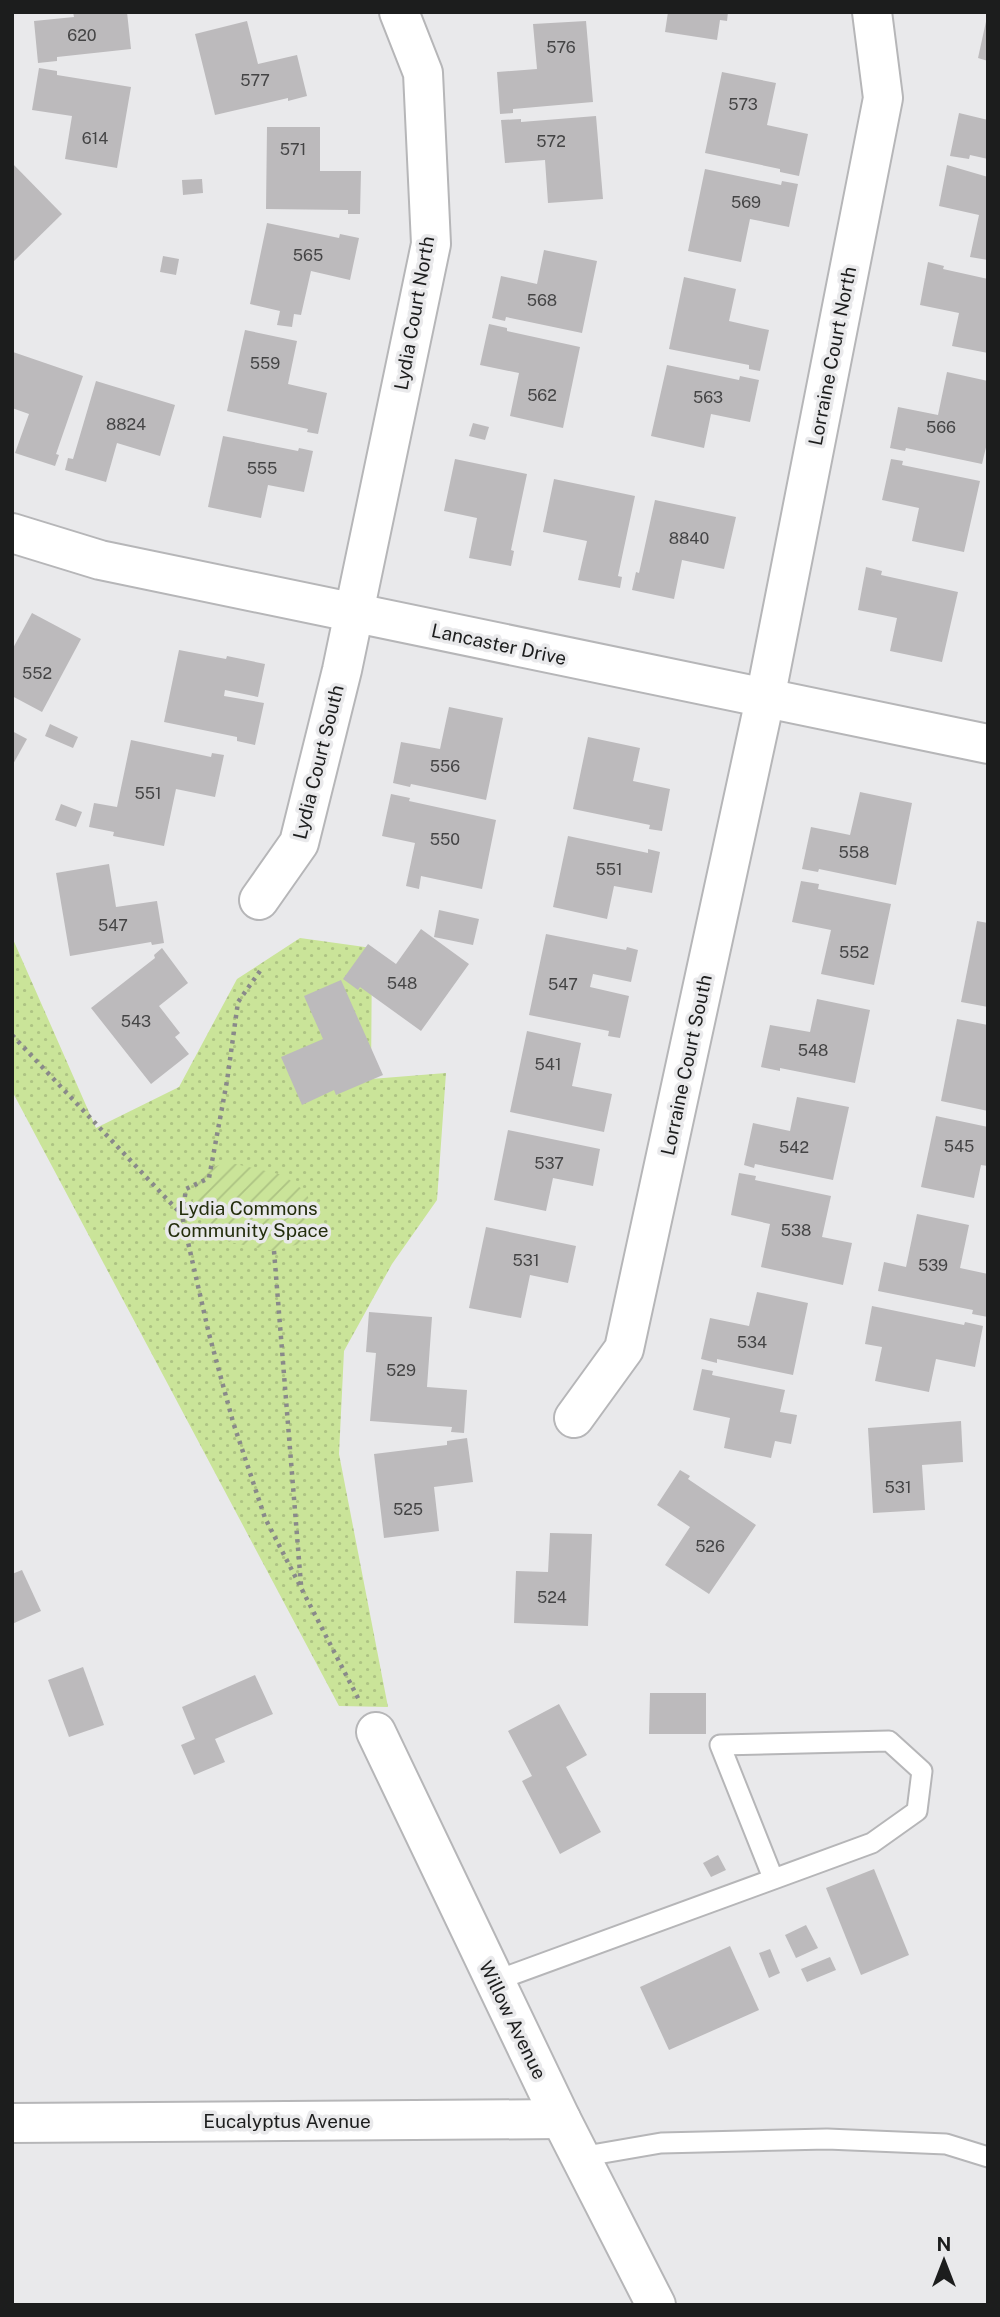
<svg xmlns="http://www.w3.org/2000/svg" width="1000" height="2317" viewBox="0 0 1000 2317" font-family="'Public Sans',sans-serif">
<defs>
<pattern id="park-dots" width="8" height="8" patternUnits="userSpaceOnUse" patternTransform="scale(1.75)"><rect width="8" height="8" fill="#cae499"/><path d="M2 2h.1M6 6h.1" fill="none" stroke="#adc383" stroke-width="1.8" stroke-linecap="round"/></pattern>
<pattern id="garden-furrows" width="10" height="10" patternUnits="userSpaceOnUse" patternTransform="scale(1.75)"><rect width="10" height="10" fill="#cae499"/><path d="M-1 1l2-2M0 10L10 0M9 11l2-2" fill="none" stroke="#adc383"/></pattern>
</defs>
<rect width="100%" height="100%" fill="#e9e9eb"/>
<polygon fill="url(#park-dots)" points="12,937 96,1128 179,1087 237,979 300,938 372,948 371,1079 446,1073 437,1200 392,1264 344,1351 339,1454 388,1707 339,1706 12,1091"/>
<polygon fill="url(#garden-furrows)" points="227,1162 283,1175 306,1192 317,1220 306,1242 274,1251 229,1242 192,1207 198,1173"/>
<g fill="#bcbabc">
<polygon points="73,12 127,12 131,49 57,57 57,61 38,63 34,21 74,17"/>
<polygon points="668,12 728,12 727,21 720,20 717,40 665,32"/>
<polygon points="987,17 988,18 988,61 978,58"/>
<polygon points="247,21 258,64 297,55 307,96 288,101 288,98 215,115 195,34"/>
<polygon points="586,21 593,102 513,109 513,113 500,114 497,72 537,69 533,24"/>
<polygon points="39,68 57,71 57,75 131,87 117,168 65,159 72,116 32,110"/>
<polygon points="722,72 776,83 767,125 808,134 799,176 780,172 780,169 705,153"/>
<polygon points="959,113 988,120 988,159 970,155 969,159 950,156"/>
<polygon points="596,116 603,199 548,203 545,160 505,163 501,120 521,119 521,122"/>
<polygon points="267,127 320,127 320,171 361,171 360,214 348,214 348,210 266,209"/>
<polygon points="12,163 62,214 12,263"/>
<polygon points="947,165 988,177 988,260 970,257 979,215 939,206"/>
<polygon points="705,169 781,185 782,181 798,184 789,227 750,219 741,262 688,251"/>
<polygon points="202,179 203,193 183,195 182,180"/>
<polygon points="267,223 339,238 340,234 359,238 350,280 311,271 301,315 294,314 292,327 277,325 280,311 250,304"/>
<polygon points="544,250 597,261 582,333 506,317 505,321 492,318 501,276 537,284"/>
<polygon points="163,256 179,259 176,275 160,272"/>
<polygon points="928,262 944,266 943,269 988,279 988,353 952,346 959,313 920,305"/>
<polygon points="684,277 736,289 729,321 769,330 760,371 749,369 749,365 669,349"/>
<polygon points="489,324 507,328 507,331 580,347 563,428 510,416 519,373 480,365"/>
<polygon points="245,330 297,341 288,384 327,393 318,434 307,432 308,429 227,411"/>
<polygon points="13,352 83,376 56,454 59,455 55,466 15,453 29,414 12,408"/>
<polygon points="667,365 739,380 740,376 759,380 750,422 711,414 704,448 651,436"/>
<polygon points="947,372 988,381 988,439 982,464 906,448 905,451 890,448 898,407 938,415"/>
<polygon points="96,381 175,405 160,456 117,443 106,482 65,470 68,458 73,459"/>
<polygon points="473,423 489,427 485,440 469,436"/>
<polygon points="223,436 298,451 299,448 313,451 304,492 268,485 261,518 208,507"/>
<polygon points="455,459 527,474 511,550 514,551 511,566 469,558 477,518 444,511"/>
<polygon points="891,459 903,461 902,465 980,481 964,552 912,541 919,508 882,500"/>
<polygon points="554,479 635,496 618,576 622,577 620,588 578,580 587,541 543,532"/>
<polygon points="655,500 736,517 724,569 682,560 674,599 632,590 636,572 639,573"/>
<polygon points="866,567 882,571 881,575 958,592 942,662 890,651 897,618 858,610"/>
<polygon points="32,613 81,639 42,712 12,696 12,650"/>
<polygon points="179,650 226,659 227,656 265,664 258,697 225,690 224,696 264,703 255,745 237,741 237,737 164,722"/>
<polygon points="449,707 503,718 486,800 411,784 410,787 393,783 401,742 440,749"/>
<polygon points="50,724 78,737 73,748 45,736"/>
<polygon points="12,731 27,739 12,766"/>
<polygon points="588,737 640,748 633,781 670,789 662,831 649,829 650,825 573,809"/>
<polygon points="131,740 211,757 212,753 224,755 215,797 176,789 164,846 113,836 114,832 89,827 94,803 117,807"/>
<polygon points="860,792 912,803 896,885 819,869 818,872 802,869 811,827 850,835"/>
<polygon points="391,794 410,798 409,801 496,820 482,889 421,876 419,889 406,886 415,843 382,836"/>
<polygon points="61,804 82,812 76,827 55,820"/>
<polygon points="568,836 648,853 648,849 660,852 652,893 614,886 607,919 553,907"/>
<polygon points="109,864 116,907 157,901 164,943 152,945 151,942 70,956 56,873"/>
<polygon points="801,881 819,884 818,889 891,904 874,985 821,974 831,930 792,922"/>
<polygon points="439,910 479,919 473,945 434,937"/>
<polygon points="977,921 988,923 988,1007 961,1002"/>
<polygon points="421,929 469,964 421,1031 360,987 358,990 343,979 368,944 396,964"/>
<polygon points="546,934 626,950 627,947 638,950 631,982 593,974 590,987 629,996 620,1038 608,1036 609,1031 529,1015"/>
<polygon points="162,948 188,983 159,1006 180,1033 175,1037 189,1054 151,1084 91,1008 155,958 154,955"/>
<polygon points="341,980 383,1075 336,1095 334,1090 302,1105 281,1057 323,1039 304,996"/>
<polygon points="817,999 870,1010 855,1083 780,1068 780,1071 761,1067 770,1025 810,1032"/>
<polygon points="957,1019 988,1025 988,1111 941,1101"/>
<polygon points="527,1031 581,1043 572,1086 612,1094 604,1132 510,1112"/>
<polygon points="797,1097 849,1107 833,1180 755,1164 754,1168 744,1165 753,1123 790,1131"/>
<polygon points="936,1116 988,1127 988,1166 981,1165 974,1198 921,1187"/>
<polygon points="508,1130 600,1149 593,1186 553,1178 546,1211 494,1200"/>
<polygon points="739,1173 756,1176 755,1180 831,1196 822,1237 852,1243 843,1285 761,1267 770,1224 731,1215"/>
<polygon points="917,1214 969,1225 960,1268 988,1274 988,1317 972,1314 973,1310 878,1291 884,1262 906,1267"/>
<polygon points="486,1227 576,1246 568,1283 530,1275 521,1318 469,1308"/>
<polygon points="757,1292 808,1303 793,1375 717,1359 717,1363 701,1359 710,1318 749,1326"/>
<polygon points="872,1306 964,1325 965,1322 983,1326 975,1367 936,1359 929,1392 875,1381 882,1347 865,1344"/>
<polygon points="369,1312 432,1317 427,1387 467,1390 464,1433 451,1432 452,1427 370,1421 376,1353 366,1352"/>
<polygon points="702,1369 713,1371 712,1375 785,1390 780,1412 797,1415 791,1444 775,1441 771,1458 724,1448 730,1418 693,1410"/>
<polygon points="961,1421 963,1462 922,1465 925,1510 873,1513 868,1428"/>
<polygon points="467,1438 473,1482 434,1487 439,1531 384,1538 374,1454 447,1445 447,1441"/>
<polygon points="680,1470 690,1476 688,1479 756,1525 709,1594 665,1565 690,1527 657,1505"/>
<polygon points="550,1533 592,1534 588,1626 514,1623 516,1571 548,1572"/>
<polygon points="22,1570 41,1611 12,1624 12,1574"/>
<polygon points="83,1667 104,1725 69,1737 48,1680"/>
<polygon points="255,1675 273,1714 215,1739 225,1762 194,1775 181,1745 195,1739 182,1707"/>
<polygon points="650,1693 706,1693 706,1734 649,1734"/>
<polygon points="559,1704 587,1755 566,1767 601,1832 560,1854 522,1781 532,1776 508,1731"/>
<polygon points="718,1855 726,1870 711,1877 703,1863"/>
<polygon points="874,1869 909,1955 861,1975 826,1888"/>
<polygon points="806,1925 818,1948 796,1958 785,1935"/>
<polygon points="730,1946 759,2010 669,2050 640,1987"/>
<polygon points="770,1949 780,1973 769,1978 759,1953"/>
<polygon points="830,1957 836,1970 807,1982 801,1969"/>
</g>
<g fill="none" stroke-linecap="round" stroke-linejoin="round">
<defs>
<g id="service">
<polyline points="495,1981 872,1843 917,1811 922,1771 889,1741 720,1745 773,1878"/>
<polyline points="580,2157 661,2143 827,2139 946,2144 988,2157"/>
</g>
<g id="minor">
<polyline points="12,533 100,560 988,744"/>
<polyline points="259,900 299,843 342,670 431,244 423,73 399,12"/>
<polyline points="574,1418 624,1349 765,699 883,98 872,12"/>
<polyline points="376,1732 561,2119 656,2305"/>
<polyline points="12,2123 561,2119"/>
</g>
</defs>
<use href="#service" stroke="#b6b6b8" stroke-width="23"/>
<use href="#minor" stroke="#b6b6b8" stroke-width="42"/>
<g stroke="#89898a" stroke-width="4.5" stroke-dasharray="3.5 5" stroke-linecap="butt">
<polyline points="260,971 238,1002 227,1081 209,1178 186,1189 182,1216 209,1334 233,1422 265,1518 359,1700"/>
<polyline points="12,1035 182,1215"/>
<polyline points="274,1251 301,1585"/>
</g>
<use href="#service" stroke="#fff" stroke-width="19"/>
<use href="#minor" stroke="#fff" stroke-width="38"/>
</g>
<g text-anchor="middle" stroke-width="7" stroke-linejoin="round" paint-order="stroke">
<g font-size="16" fill="#444445">
<text x="82" y="41">620</text>
<text x="561" y="53">576</text>
<text x="255" y="86">577</text>
<text x="743" y="110">573</text>
<text x="95" y="144">614</text>
<text x="551" y="147">572</text>
<text x="293" y="155">571</text>
<text x="746" y="208">569</text>
<text x="308" y="261">565</text>
<text x="542" y="306">568</text>
<text x="265" y="369">559</text>
<text x="542" y="401">562</text>
<text x="708" y="403">563</text>
<text x="126" y="430">8824</text>
<text x="941" y="433">566</text>
<text x="262" y="474">555</text>
<text x="689" y="544">8840</text>
<text x="37" y="679">552</text>
<text x="445" y="772">556</text>
<text x="148" y="799">551</text>
<text x="445" y="845">550</text>
<text x="854" y="858">558</text>
<text x="609" y="875">551</text>
<text x="113" y="931">547</text>
<text x="854" y="958">552</text>
<text x="402" y="989">548</text>
<text x="563" y="990">547</text>
<text x="136" y="1027">543</text>
<text x="813" y="1056">548</text>
<text x="548" y="1070">541</text>
<text x="959" y="1152">545</text>
<text x="794" y="1153">542</text>
<text x="549" y="1169">537</text>
<text x="796" y="1236">538</text>
<text x="526" y="1266">531</text>
<text x="933" y="1271">539</text>
<text x="752" y="1348">534</text>
<text x="401" y="1376">529</text>
<text x="898" y="1493">531</text>
<text x="408" y="1515">525</text>
<text x="710" y="1552">526</text>
<text x="552" y="1603">524</text>
</g>
<g font-size="19" fill="#1c1d1d" stroke="#e9e9eb">
<text transform="translate(414 313) rotate(-80)" y="7">Lydia Court North</text>
<text transform="translate(832 356) rotate(-79)" y="7">Lorraine Court North</text>
<text transform="translate(499 644) rotate(12)" y="7">Lancaster Drive</text>
<text transform="translate(318 762) rotate(-76)" y="7">Lydia Court South</text>
<text transform="translate(686 1065) rotate(-78)" y="7">Lorraine Court South</text>
<text transform="translate(513 2020) rotate(64)" y="7">Willow Avenue</text>
<text x="287" y="2128">Eucalyptus Avenue</text>
</g>
<g font-size="19" fill="#242e0d" stroke="#e9e9eb">
<text x="248" y="1215">Lydia Commons<tspan x="248" dy="22">Community Space</tspan></text>
</g>
</g>
<rect width="1000" height="2317" fill="none" stroke="#1c1d1d" stroke-width="28"/>
<g transform="translate(944 2261)" stroke="#e9e9eb" stroke-width="5" paint-order="stroke">
<path d="M0-5L12 26L0 18L-12 26Z" fill="#1c1d1d"/>
<text y="-10" font-size="19" font-weight="bold" text-anchor="middle" fill="#1c1d1d">N</text>
</g>
</svg>
